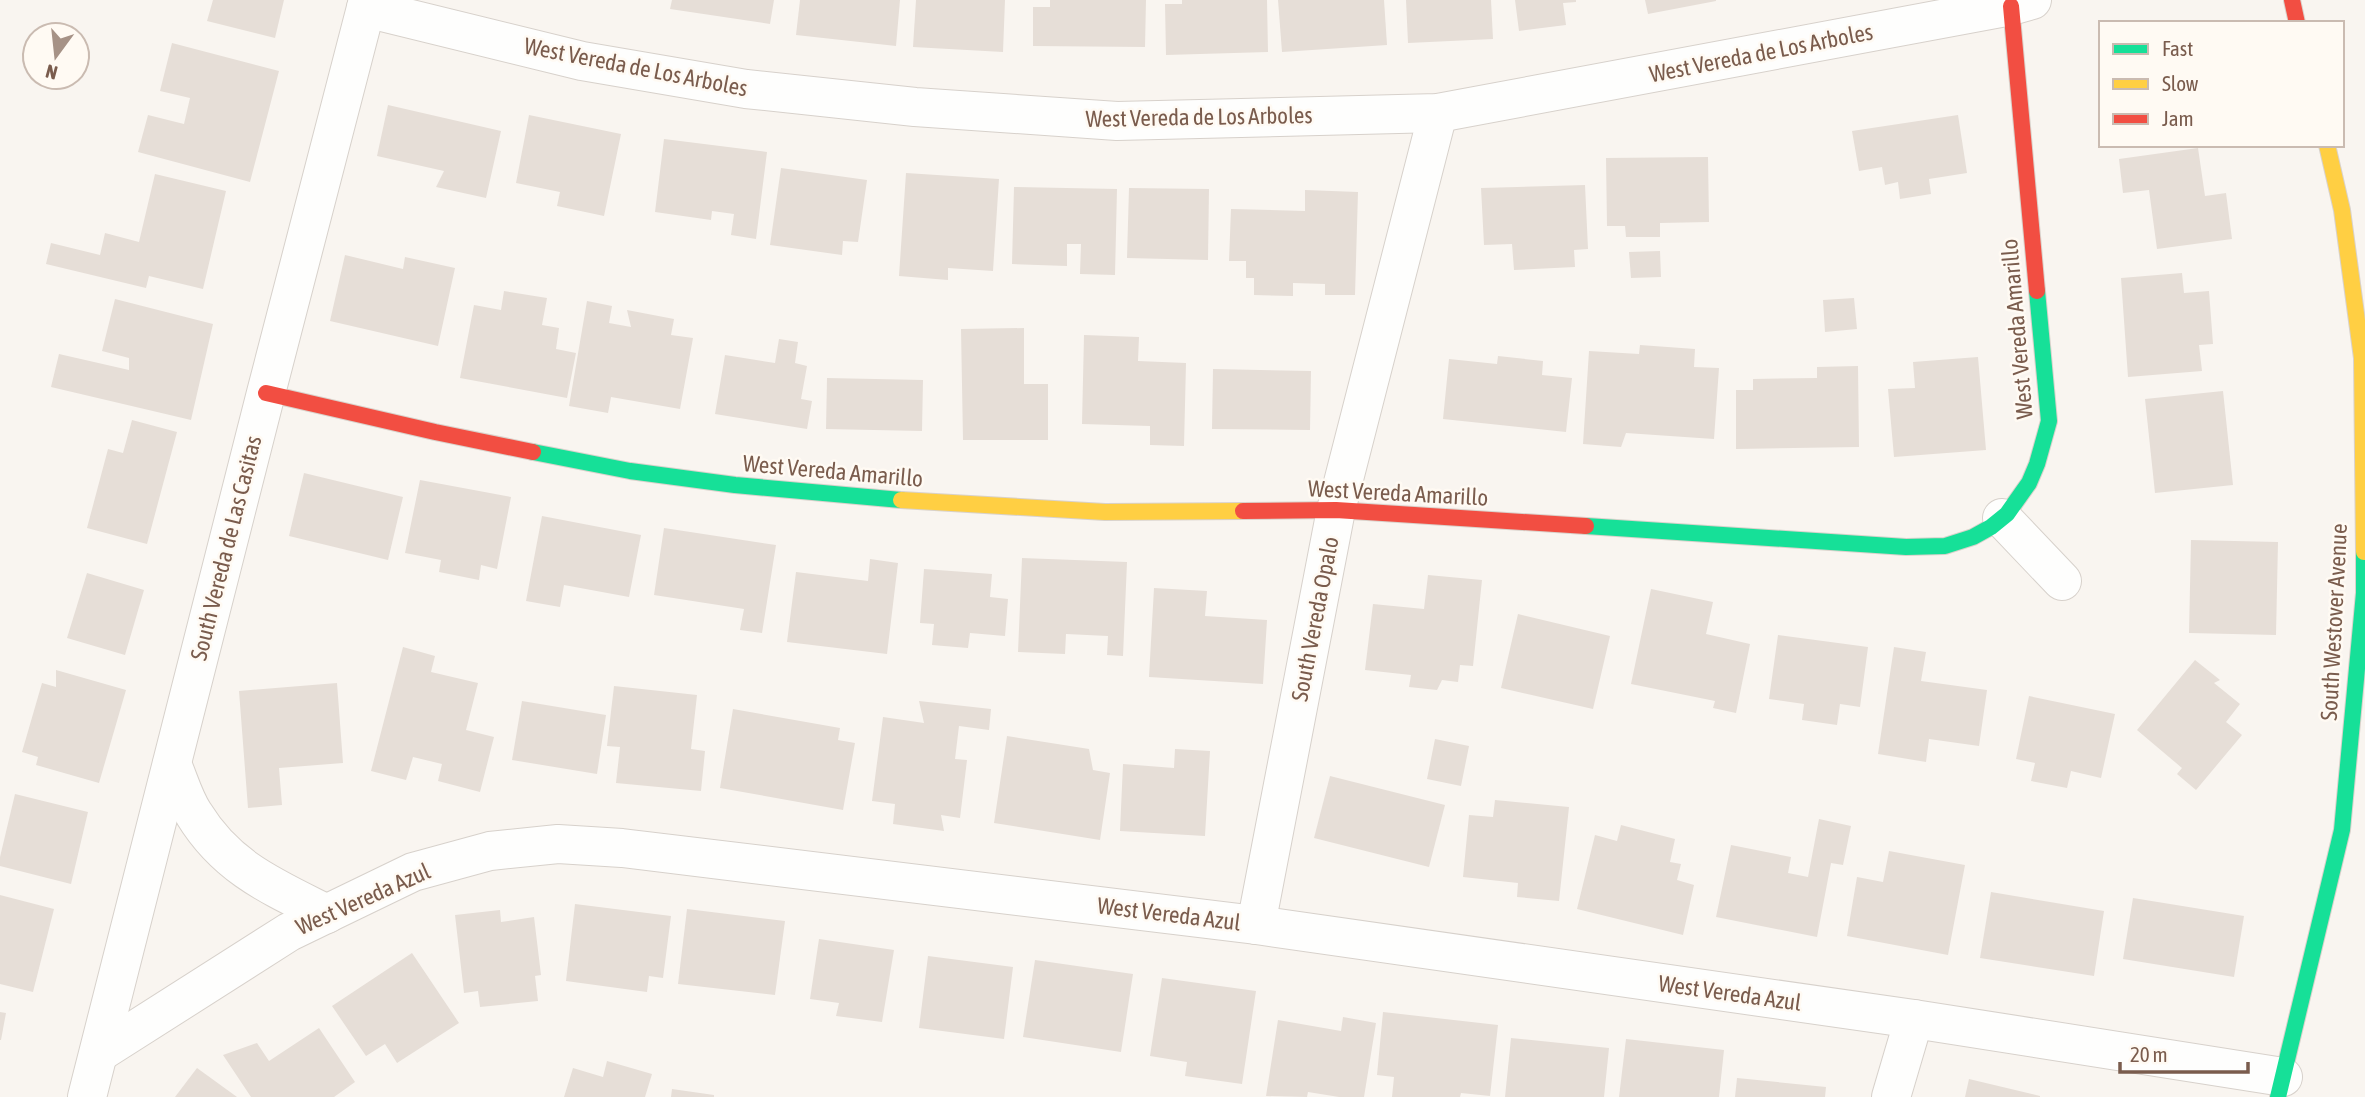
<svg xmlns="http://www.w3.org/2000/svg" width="2365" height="1097" viewBox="0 0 2365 1097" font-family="'Asap Condensed',sans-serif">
<rect width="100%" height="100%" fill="#f9f5f0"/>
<g fill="#e6ded7">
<polygon points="213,0 284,0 275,38 207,21"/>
<polygon points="672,0 774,0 770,24 670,9"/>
<polygon points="800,0 900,0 896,46 796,35"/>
<polygon points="916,0 1005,0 1003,52 913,47"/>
<polygon points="1050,0 1146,0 1145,47 1033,46 1033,7 1050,7"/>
<polygon points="1182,0 1267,0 1268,52 1166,55 1165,4 1182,4"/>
<polygon points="1278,0 1384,0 1387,45 1282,52"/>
<polygon points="1406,0 1491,0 1493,39 1408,43"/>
<polygon points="1515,0 1576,0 1576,2 1563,3 1566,25 1519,31"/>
<polygon points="1645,0 1716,0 1716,1 1648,14"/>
<polygon points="172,43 279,71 250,182 138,152 148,115 184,124 190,98 160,91"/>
<polygon points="388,105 501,131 486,198 436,187 444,171 377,156"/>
<polygon points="529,115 621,134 604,216 557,206 560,192 516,183"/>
<polygon points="1958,115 1967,173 1929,179 1931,194 1900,199 1898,182 1885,185 1882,167 1859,171 1852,131"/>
<polygon points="664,139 767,152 756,239 731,235 734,214 712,211 711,220 655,212"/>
<polygon points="2198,148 2205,196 2226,193 2232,239 2157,249 2149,190 2123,193 2119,159"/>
<polygon points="1708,157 1709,222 1660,223 1660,237 1626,237 1625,226 1607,226 1606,158"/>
<polygon points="781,168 867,180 858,242 843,241 842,255 770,245"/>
<polygon points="906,173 999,179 993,271 948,268 948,280 899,276"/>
<polygon points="155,174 226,191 203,289 149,276 146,288 46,264 51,243 100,255 105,233 139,242"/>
<polygon points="1585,185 1588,249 1574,250 1575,267 1514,270 1512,244 1484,245 1481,188"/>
<polygon points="1014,187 1117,189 1115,275 1080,274 1081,244 1067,244 1067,266 1012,264"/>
<polygon points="1129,188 1209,189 1208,260 1127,258"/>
<polygon points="1305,190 1358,192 1355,295 1325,295 1325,284 1293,283 1293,296 1254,295 1254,278 1246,278 1246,261 1229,261 1231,209 1305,211"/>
<polygon points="1660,251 1661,277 1631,278 1629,252"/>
<polygon points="345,255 403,269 405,257 455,268 438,346 330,321"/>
<polygon points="2182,273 2184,293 2209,291 2213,344 2199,345 2202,371 2128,377 2121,278"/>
<polygon points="504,291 547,298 542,325 559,328 556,349 576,353 567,398 460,378 474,305 501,310"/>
<polygon points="1854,298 1857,329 1825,332 1823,300"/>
<polygon points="115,299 213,324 191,420 51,387 59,354 129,370 129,358 102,351"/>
<polygon points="587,301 612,306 609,323 631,327 627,310 674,319 671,335 693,338 680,409 611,397 608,413 569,406"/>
<polygon points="1024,328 1024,384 1048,384 1048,440 963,440 961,329"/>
<polygon points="1084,335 1139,337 1138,361 1186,363 1184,446 1150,445 1150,426 1082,424"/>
<polygon points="779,339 798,342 795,363 807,366 801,399 812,401 807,429 715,414 725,355 775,363"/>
<polygon points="1640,345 1695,349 1694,367 1719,368 1714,439 1626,433 1621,447 1583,444 1589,351 1639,354"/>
<polygon points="1498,356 1543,361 1542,375 1572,378 1566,432 1443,419 1449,359 1497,364"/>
<polygon points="1978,357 1986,450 1894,457 1888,389 1915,388 1913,362"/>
<polygon points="1858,366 1859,447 1736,449 1736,390 1753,390 1753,379 1817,378 1817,367"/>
<polygon points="1213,369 1311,371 1310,430 1212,429"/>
<polygon points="827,378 923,380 922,431 826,429"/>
<polygon points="2223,391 2233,485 2155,493 2145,399"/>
<polygon points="132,420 177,432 147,544 87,528 108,449 123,453"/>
<polygon points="304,473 403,497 388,560 289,536"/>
<polygon points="420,480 511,497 497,569 481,565 479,580 439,572 441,560 405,553"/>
<polygon points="542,516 641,535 629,597 564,585 560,607 526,601"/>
<polygon points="664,528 776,545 762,633 740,630 744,609 654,595"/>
<polygon points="2191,540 2278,542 2276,635 2189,633"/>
<polygon points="1022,558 1127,562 1123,656 1107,655 1108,636 1066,634 1065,654 1018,652"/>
<polygon points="870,559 898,563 887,654 787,642 796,572 868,581"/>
<polygon points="924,569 992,574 990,597 1008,599 1005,636 970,633 968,648 932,645 934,624 920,623"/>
<polygon points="87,573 144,590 125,655 67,638"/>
<polygon points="1428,575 1482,580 1473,666 1460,665 1458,682 1442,680 1437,690 1409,687 1411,675 1365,670 1373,604 1424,609"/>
<polygon points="1154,588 1207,591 1205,616 1267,620 1263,684 1149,677"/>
<polygon points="1651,589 1713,602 1706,634 1750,644 1736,713 1713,708 1715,701 1631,684"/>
<polygon points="1518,614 1610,636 1593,709 1501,688"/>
<polygon points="1778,635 1868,647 1860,707 1840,704 1837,725 1802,720 1804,704 1769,699"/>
<polygon points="403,647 435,656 431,672 478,683 466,730 494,737 480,792 438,781 442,764 413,757 406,780 371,771"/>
<polygon points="1894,647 1926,652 1921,681 1987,690 1979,746 1929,739 1926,762 1878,754"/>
<polygon points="2195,660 2220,680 2214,683 2240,704 2226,722 2242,735 2196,790 2177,774 2182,768 2137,730"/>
<polygon points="56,670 126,690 99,783 36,765 38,757 22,752 42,683 56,687"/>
<polygon points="337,683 343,763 279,768 282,805 248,808 239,691"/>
<polygon points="614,686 697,695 691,749 705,751 701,791 616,783 620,747 607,746"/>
<polygon points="2029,696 2115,714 2101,778 2071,771 2067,788 2031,781 2035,763 2016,759"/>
<polygon points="522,701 606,715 597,774 512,760"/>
<polygon points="919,701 991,709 989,730 959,726 955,759 967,760 960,818 941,815 944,831 893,824 895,804 872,801 883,717 924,723"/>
<polygon points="733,709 840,728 838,740 855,743 843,810 720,788"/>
<polygon points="1007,736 1089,749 1093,770 1110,773 1100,840 994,823"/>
<polygon points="1435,739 1469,746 1461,786 1427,779"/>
<polygon points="1175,749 1210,751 1205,836 1120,831 1123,764 1174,768"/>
<polygon points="1330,776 1445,805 1429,867 1314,838"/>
<polygon points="15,794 88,812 71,884 0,866 0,857"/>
<polygon points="1495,800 1569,807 1559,901 1517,897 1518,883 1463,877 1469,815 1493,817"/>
<polygon points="1819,819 1851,826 1843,865 1831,863 1817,937 1716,917 1731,845 1791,857 1788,873 1808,877"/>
<polygon points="1621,825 1675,839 1670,862 1681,864 1677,880 1694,885 1683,935 1577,909 1595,835 1617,841"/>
<polygon points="1889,851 1965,865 1948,955 1847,936 1857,877 1883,882"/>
<polygon points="1991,892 2104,911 2094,976 1980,958"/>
<polygon points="0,895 54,909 33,992 0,984"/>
<polygon points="2133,898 2244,916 2234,977 2123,959"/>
<polygon points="575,904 671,916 663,978 649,976 647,992 566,981"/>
<polygon points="687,909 785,921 775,995 678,984"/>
<polygon points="500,910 501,922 534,917 541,975 535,976 538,1001 480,1007 478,991 464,993 455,915"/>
<polygon points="819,939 894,950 882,1022 836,1016 839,1003 810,999"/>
<polygon points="412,953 459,1023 397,1063 385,1044 366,1056 332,1006"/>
<polygon points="928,956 1013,967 1004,1039 919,1028"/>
<polygon points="1035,960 1133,974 1121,1052 1023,1037"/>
<polygon points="1162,978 1256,991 1242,1084 1185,1076 1187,1062 1150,1056"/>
<polygon points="0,1012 6,1013 1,1040 0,1040"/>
<polygon points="1383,1012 1498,1025 1490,1096 1461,1093 1460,1097 1392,1097 1394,1077 1377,1075"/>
<polygon points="1343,1017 1376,1023 1364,1097 1339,1097 1308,1092 1307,1097 1266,1096 1278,1020 1341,1031"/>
<polygon points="319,1028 355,1082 334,1097 251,1097 223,1055 257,1043 269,1061"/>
<polygon points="1511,1038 1609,1048 1604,1097 1505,1097"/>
<polygon points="1626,1039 1724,1050 1719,1097 1619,1097"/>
<polygon points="607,1061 652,1074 645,1097 564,1097 573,1068 603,1077"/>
<polygon points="197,1068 237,1097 175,1097"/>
<polygon points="1737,1078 1826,1087 1825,1097 1735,1097"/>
<polygon points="1969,1079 2040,1096 2040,1097 1965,1097"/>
<polygon points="672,1089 714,1095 714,1097 671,1097"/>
</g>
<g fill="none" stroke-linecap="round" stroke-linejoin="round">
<defs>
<g id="street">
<polyline points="366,8 582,61 746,89 915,107 1117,121 1438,113 2011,6 2032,0"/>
<polyline points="2002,518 2062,581"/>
<path d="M 172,764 C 179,780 184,799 194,814 C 227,868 273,887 327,914"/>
<polyline points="1256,925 1336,510 1438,113"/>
<polyline points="99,1053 289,932 413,872 490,851 558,844 622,848 1256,925 1914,1019 2283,1077"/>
<polyline points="87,1097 266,393 368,0"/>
<polyline points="1891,1097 1914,1019"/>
</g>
<g id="fast">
<polyline points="533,452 630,471 735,485 901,500"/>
<polyline points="1586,526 1906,547 1945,546 1973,537 1991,527 2007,514 2029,483 2037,464 2049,421 2037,291"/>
<polyline points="2278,1097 2342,830 2364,593 2364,552"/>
</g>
<g id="slow">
<polyline points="2327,145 2342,210 2362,358 2364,552"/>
<polyline points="901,500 1105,512 1243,511"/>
</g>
<g id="jam">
<polyline points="2292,0 2297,23"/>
<polyline points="2011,6 2037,291"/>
<polyline points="266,393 435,432 533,452"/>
<polyline points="1243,511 1336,510 1586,526"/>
</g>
</defs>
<use href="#street" stroke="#d7d1cb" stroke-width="40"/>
<use href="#fast" stroke="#d9d2cb" stroke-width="18"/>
<use href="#slow" stroke="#d9d2cb" stroke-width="18"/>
<use href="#jam" stroke="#d9d2cb" stroke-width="18"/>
<use href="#street" stroke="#fefefd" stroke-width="38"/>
<use href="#fast" stroke="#16e098" stroke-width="16"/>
<use href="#slow" stroke="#ffcf43" stroke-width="16"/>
<use href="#jam" stroke="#f24e42" stroke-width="16"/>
</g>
<g text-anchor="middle" stroke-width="5" stroke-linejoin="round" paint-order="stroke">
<g font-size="23" fill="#7a5c4d" stroke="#fffaf3">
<text transform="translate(1761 53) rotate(-11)" y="8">West Vereda de Los Arboles</text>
<text transform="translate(636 67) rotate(11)" y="8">West Vereda de Los Arboles</text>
<text transform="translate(1199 117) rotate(-1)" y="8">West Vereda de Los Arboles</text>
<text transform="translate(2017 329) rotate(-95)" y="8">West Vereda Amarillo</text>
<text transform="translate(833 471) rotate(5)" y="8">West Vereda Amarillo</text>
<text transform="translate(1398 493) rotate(3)" y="8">West Vereda Amarillo</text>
<text transform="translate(226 548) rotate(-76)" y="8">South Vereda de Las Casitas</text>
<text transform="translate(1315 619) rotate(-79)" y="8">South Vereda Opalo</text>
<text transform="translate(2334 622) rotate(-87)" y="8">South Westover Avenue</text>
<text transform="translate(363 899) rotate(-24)" y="8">West Vereda Azul</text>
<text transform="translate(1169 914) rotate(7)" y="8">West Vereda Azul</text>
<text transform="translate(1730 993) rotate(8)" y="8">West Vereda Azul</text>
</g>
</g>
<rect x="2099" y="21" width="245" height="126" fill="#fffaf3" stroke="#cabbb1" stroke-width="2"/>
<rect x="2113" y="44" width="35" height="10" fill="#16e098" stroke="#cabbb1" stroke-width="2"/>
<text x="2162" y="56" font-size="21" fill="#7a5c4d">Fast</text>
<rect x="2113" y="79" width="35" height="10" fill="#ffcf43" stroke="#cabbb1" stroke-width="2"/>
<text x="2162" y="91" font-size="21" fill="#7a5c4d">Slow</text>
<rect x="2113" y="114" width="35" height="10" fill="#f24e42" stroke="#cabbb1" stroke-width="2"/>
<text x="2162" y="126" font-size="21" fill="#7a5c4d">Jam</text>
<g transform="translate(56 56) rotate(195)"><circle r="33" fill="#fffaf3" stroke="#cabbb1" stroke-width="2"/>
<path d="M0-5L12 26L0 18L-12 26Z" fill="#a69286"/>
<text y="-10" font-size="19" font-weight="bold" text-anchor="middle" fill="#7a5c4d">N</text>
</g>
<path d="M2120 1062v10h128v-10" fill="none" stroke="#7a5c4d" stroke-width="3.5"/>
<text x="2130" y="1062" font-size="21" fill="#7a5c4d" stroke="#fffaf3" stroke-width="5" paint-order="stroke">20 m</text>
</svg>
